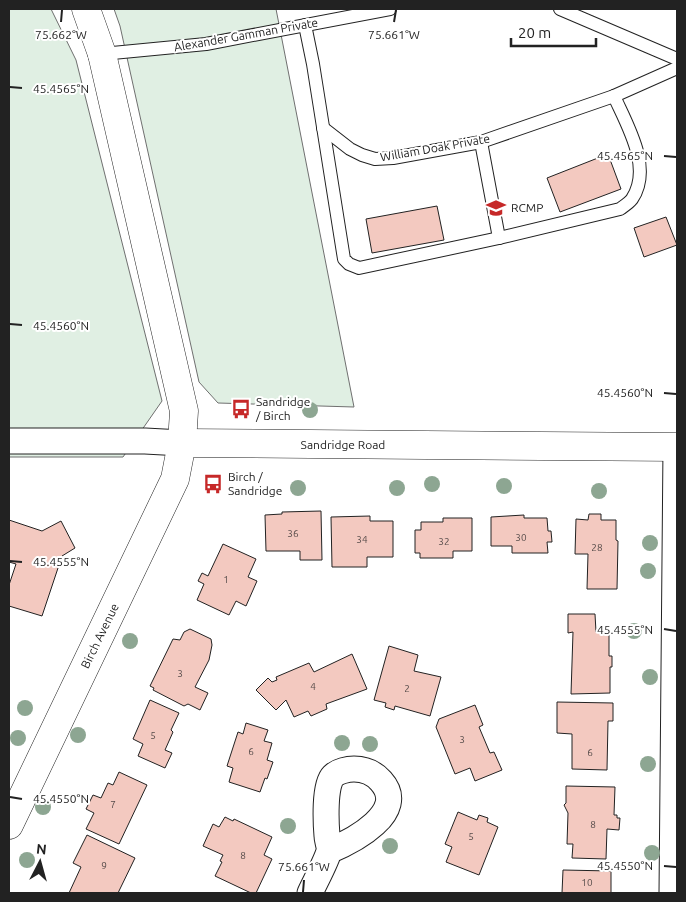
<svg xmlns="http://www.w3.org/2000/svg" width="686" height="902" viewBox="0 0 686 902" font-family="Ubuntu,sans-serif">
<rect width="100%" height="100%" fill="#fff"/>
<g fill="#e0efe3" stroke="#6f6f6f">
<polygon points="9,9 51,9 76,60 162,401 123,457 9,457"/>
<polygon points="114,9 276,9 354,407 218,403 199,382 120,26"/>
</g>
<g fill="#f3c9c0" stroke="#222">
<polygon points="608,154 621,189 560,212 547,178"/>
<polygon points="437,206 444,240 372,253 366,219"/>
<polygon points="666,217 677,245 644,257 634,228"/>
<polygon points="321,511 322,560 300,560 300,551 266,551 265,515 282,514 282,512"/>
<polygon points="589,514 601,514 601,520 616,520 616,540 618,541 617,589 587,589 588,554 575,554 576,519 588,520"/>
<polygon points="524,515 524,518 547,518 548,531 551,531 552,542 547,542 548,553 512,553 512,546 491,546 491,517"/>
<polygon points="370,516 370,521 393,521 393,557 367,557 367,567 332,567 331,517"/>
<polygon points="443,518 472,518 472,551 453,551 453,558 420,558 420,553 415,553 415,530 421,530 421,522 443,522"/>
<polygon points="9,520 42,531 61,521 75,548 62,556 42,616 9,606 9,585 16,564 9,562"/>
<polygon points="223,544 256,559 248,577 257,581 246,606 236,601 229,615 197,600 204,584 198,581 202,573 208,576"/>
<polygon points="568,614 595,614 596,632 609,632 609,656 612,656 612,667 610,667 610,693 571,694 573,632 568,633"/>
<polygon points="190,629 211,639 212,645 209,660 195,687 208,693 200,710 188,704 184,706 153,690 154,688 150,686 173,639 180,640 184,632"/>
<polygon points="389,646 418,655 414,671 441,677 430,716 395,706 394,710 385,707 386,703 374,700"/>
<polygon points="352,654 367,689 326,704 327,709 311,716 308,711 294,717 286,700 276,710 256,690 268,678 272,682 277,680 276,677 309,663 314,672"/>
<polygon points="150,700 179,713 171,730 173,732 165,750 172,753 165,768 138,756 143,744 133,739"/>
<polygon points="557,702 613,703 613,721 608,721 607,770 572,769 572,734 557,733"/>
<polygon points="475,705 483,725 479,727 490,753 494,752 502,770 475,781 470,768 455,774 436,727 439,719"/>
<polygon points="246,723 268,730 264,741 272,743 267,760 273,762 267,779 265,778 260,792 229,782 233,768 227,766 238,732 243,734"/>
<polygon points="119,772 147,785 119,844 86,829 94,813 86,809 93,795 101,798 108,783 113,785"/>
<polygon points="566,786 615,787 614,815 617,815 617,818 620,818 619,830 607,829 606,859 572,858 573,844 567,844 568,813 564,805 566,803"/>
<polygon points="458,812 477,820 479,815 488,818 487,822 498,827 479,875 446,862 452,847 445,844"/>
<polygon points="225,817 233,821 234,819 272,837 264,855 272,859 256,893 251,893 215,876 222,862 220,861 223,855 203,846 213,824 219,827"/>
<polygon points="87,835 135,858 118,893 69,893 81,867 73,863"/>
<polygon points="563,870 611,871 611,893 562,893"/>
</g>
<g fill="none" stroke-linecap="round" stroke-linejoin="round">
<defs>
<g id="lane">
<polyline points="560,9 677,59"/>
<path d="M 305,25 L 313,64 L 344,259 L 349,264 L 359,268 L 499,238 L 620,209 C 624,206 629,203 632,199 C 653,168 627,125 614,96"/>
<polyline points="102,54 206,44 390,9"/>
<polyline points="323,128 350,149 362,155 375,159 393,158 481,142 614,96 677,68"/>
<polyline points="481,142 499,238"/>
</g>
<g id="street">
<polyline points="9,441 145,441 182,443"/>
<path d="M 310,893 C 314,884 327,860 329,851 C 330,847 327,841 327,836 C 326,824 324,785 333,776 C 338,771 348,769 354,769 C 365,769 374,773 381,781 C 409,812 353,841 329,851"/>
<polyline points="672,893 676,447"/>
</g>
<g id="secondary">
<polyline points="182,443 677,447"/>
<polyline points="9,825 175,479 182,443 184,411 102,54"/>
</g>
<polyline id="primary" points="86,9 102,54"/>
</defs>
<use href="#lane" stroke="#222" stroke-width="14"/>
<use href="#street" stroke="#222" stroke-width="27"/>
<use href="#secondary" stroke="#222" stroke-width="29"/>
<use href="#primary" stroke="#222" stroke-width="29"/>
<use href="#lane" stroke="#fff" stroke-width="12"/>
<use href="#street" stroke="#fff" stroke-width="25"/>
<use href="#secondary" stroke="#fff" stroke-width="28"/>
<use href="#primary" stroke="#fff" stroke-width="28"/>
</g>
<g fill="#8da692">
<circle cx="310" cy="410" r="8"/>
<circle cx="432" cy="484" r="8"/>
<circle cx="504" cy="486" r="8"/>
<circle cx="298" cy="488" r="8"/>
<circle cx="397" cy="488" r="8"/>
<circle cx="599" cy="491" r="8"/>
<circle cx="650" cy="543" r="8"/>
<circle cx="648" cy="571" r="8"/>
<circle cx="634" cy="631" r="8"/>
<circle cx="130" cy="641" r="8"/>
<circle cx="650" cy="677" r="8"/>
<circle cx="25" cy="708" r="8"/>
<circle cx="78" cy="735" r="8"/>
<circle cx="18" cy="738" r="8"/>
<circle cx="342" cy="743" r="8"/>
<circle cx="370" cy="744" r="8"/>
<circle cx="648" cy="764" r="8"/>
<circle cx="43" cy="807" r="8"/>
<circle cx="288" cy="826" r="8"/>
<circle cx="390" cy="846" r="8"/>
<circle cx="652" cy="853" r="8"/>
<circle cx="27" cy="860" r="8"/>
</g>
<path fill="none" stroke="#222" stroke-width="2" d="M 61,22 L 62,10M 394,22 L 396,10M 10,87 L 22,88M 664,156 L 676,157M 10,324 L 22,325M 664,393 L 676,394M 10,561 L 22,562M 664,629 L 676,631M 10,797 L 22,799M 664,866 L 676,867M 303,892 L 304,880"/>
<defs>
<symbol id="university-bare" viewBox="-9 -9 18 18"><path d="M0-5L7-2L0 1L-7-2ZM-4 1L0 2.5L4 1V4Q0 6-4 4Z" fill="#c62828" stroke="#fff" stroke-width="2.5" paint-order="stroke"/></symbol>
<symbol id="bus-bare" viewBox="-9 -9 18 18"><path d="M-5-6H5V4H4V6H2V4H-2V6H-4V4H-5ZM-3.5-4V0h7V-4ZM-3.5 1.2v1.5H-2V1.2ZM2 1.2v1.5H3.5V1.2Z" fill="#c62828" stroke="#fff" stroke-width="2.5" paint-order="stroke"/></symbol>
</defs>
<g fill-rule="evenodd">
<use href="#university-bare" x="482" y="194" width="28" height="28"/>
<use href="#bus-bare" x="227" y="395" width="28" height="28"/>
<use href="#bus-bare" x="199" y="470" width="28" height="28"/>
</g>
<g text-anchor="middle" stroke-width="4" stroke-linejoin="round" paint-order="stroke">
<g font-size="10" fill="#564c4a">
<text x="293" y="537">36</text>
<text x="521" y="541">30</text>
<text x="362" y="543">34</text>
<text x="444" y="545">32</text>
<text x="597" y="551">28</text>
<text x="226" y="583">1</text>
<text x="180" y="677">3</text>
<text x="313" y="690">4</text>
<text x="407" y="692">2</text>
<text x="153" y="739">5</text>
<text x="462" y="743">3</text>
<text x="251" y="755">6</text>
<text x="590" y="756">6</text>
<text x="113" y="808">7</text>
<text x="593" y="828">8</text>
<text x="471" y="840">5</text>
<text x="243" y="859">8</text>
<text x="104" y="869">9</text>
<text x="587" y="886">10</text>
</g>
<g font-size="12" fill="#222" stroke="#fff">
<text transform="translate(246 35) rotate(-10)" y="4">Alexander Gamman Private</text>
<text transform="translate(435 148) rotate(-10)" y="4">William Doak Private</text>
<text x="343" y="449">Sandridge Road</text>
<text transform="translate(100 636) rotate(-64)" y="4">Birch Avenue</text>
</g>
<g font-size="12" fill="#222" stroke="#fff" text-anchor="start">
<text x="511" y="212">RCMP</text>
<text x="256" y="406">Sandridge<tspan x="256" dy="14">/ Birch</tspan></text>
<text x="228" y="481">Birch /<tspan x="228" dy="14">Sandridge</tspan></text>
</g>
</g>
<g font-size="12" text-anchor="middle" fill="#222" stroke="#fff" stroke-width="4" stroke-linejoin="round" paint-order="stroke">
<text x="61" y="39">75.662°W</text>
<text x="394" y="39">75.661°W</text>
<text x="61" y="93">45.4565°N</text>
<text x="625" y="160">45.4565°N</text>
<text x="61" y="330">45.4560°N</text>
<text x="625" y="397">45.4560°N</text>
<text x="61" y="566">45.4555°N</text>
<text x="625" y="634">45.4555°N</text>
<text x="61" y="803">45.4550°N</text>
<text x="625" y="870">45.4550°N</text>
<text x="304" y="871">75.661°W</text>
</g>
<rect width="686" height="902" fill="none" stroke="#222222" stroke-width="20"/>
<g transform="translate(40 862) rotate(6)" stroke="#ffffff" stroke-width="4" paint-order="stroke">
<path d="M0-4L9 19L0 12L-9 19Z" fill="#222222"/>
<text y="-8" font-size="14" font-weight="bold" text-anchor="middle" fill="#222222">N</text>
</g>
<path d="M511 38v8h85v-8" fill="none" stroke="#222222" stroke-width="2.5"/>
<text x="518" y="38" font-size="15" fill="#222222" stroke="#ffffff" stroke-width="4" paint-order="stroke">20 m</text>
</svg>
